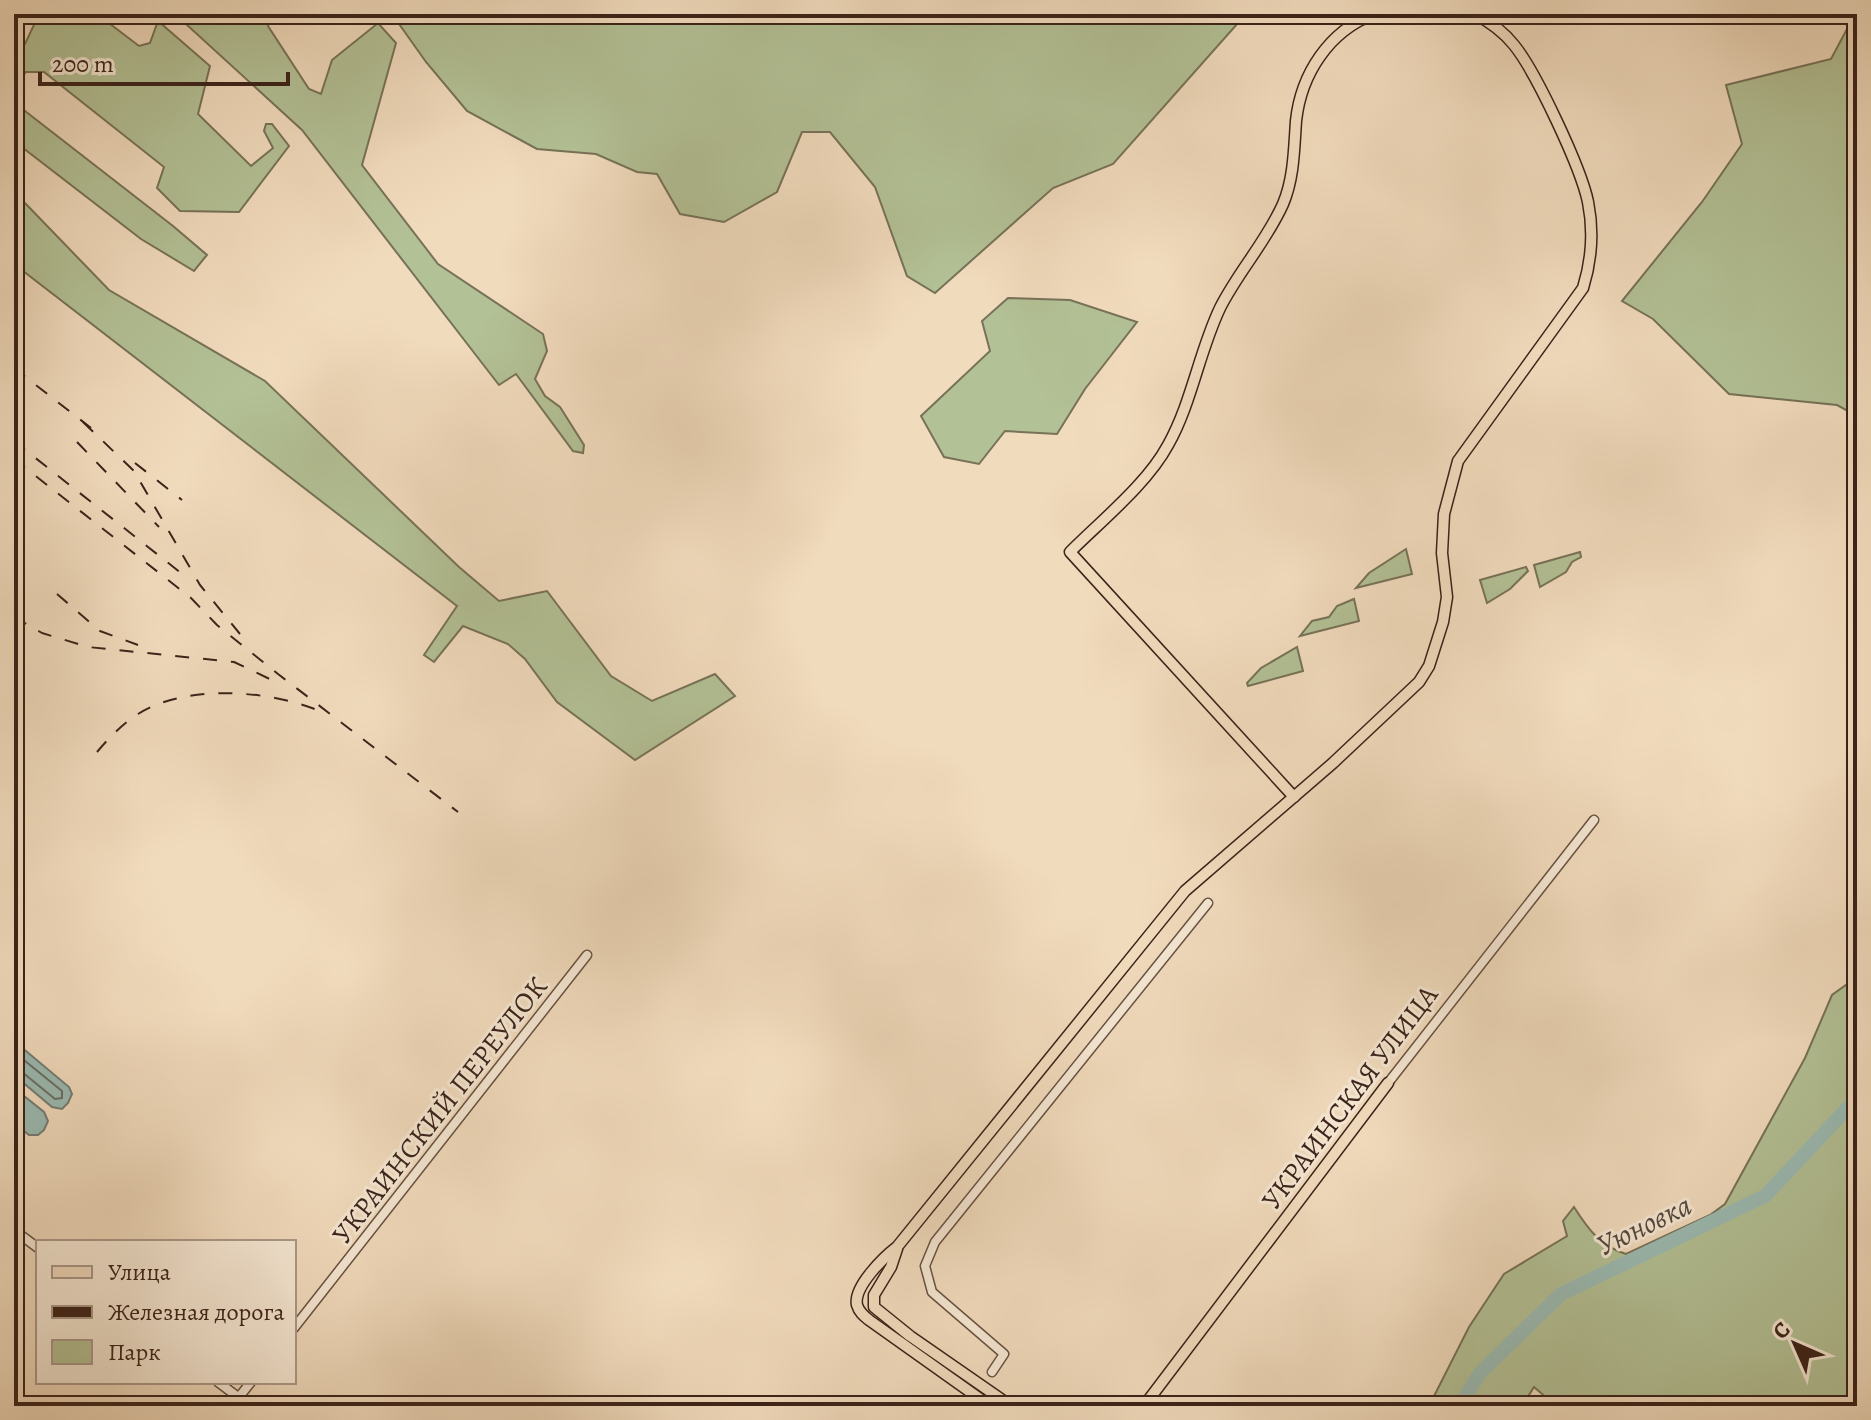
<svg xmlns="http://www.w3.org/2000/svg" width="1871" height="1420" viewBox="0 0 1871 1420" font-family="Alegreya,serif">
<rect width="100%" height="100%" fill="#f1dbbd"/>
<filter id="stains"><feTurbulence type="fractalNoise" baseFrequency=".0025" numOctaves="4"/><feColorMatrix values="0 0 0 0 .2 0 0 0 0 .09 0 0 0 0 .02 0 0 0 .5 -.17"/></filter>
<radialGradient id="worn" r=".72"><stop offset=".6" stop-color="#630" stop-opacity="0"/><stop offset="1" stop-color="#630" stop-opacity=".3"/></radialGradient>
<g fill="#b3c196" stroke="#777258" stroke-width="2">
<polygon points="39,14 97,14 139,46 150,43 158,21 210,66 198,114 251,166 273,148 264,131 266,124 272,124 289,146 239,212 180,211 157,188 164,167 44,72 26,72 14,85 14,48 25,44"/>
<polygon points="175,14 272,14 268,26 309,89 321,94 332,60 378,23 396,43 362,165 438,264 543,334 547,351 535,379 545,396 560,407 584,445 583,453 573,451 516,374 499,385 302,130"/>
<polygon points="392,14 1246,14 1113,164 1053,188 935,293 907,276 875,187 830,132 802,132 777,192 724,222 680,214 657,174 637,172 596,154 537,149 467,111 426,62"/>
<polygon points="1855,14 1857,14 1857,416 1837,405 1729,394 1653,319 1622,301 1702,202 1742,144 1726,85 1831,59"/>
<polygon points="14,97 16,104 173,226 207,255 194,271 141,239 14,141"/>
<polygon points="14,196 25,203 109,290 265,381 459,567 499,601 547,591 611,676 652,701 715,674 735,696 635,760 557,702 525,659 508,644 463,626 434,662 424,655 457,606 14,264"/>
<polygon points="1008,298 1070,300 1137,322 1085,389 1057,434 1005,431 979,464 944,457 921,416 990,351 982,321"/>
<polygon points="1406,549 1412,574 1356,588 1369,573"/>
<polygon points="1580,552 1581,557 1572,562 1566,572 1540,587 1534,565"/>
<polygon points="1526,567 1528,571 1510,589 1487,603 1480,580"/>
<polygon points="1354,599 1359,621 1300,636 1312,621 1329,617 1337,606"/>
<polygon points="1297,647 1303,671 1248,686 1247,683 1261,668"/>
<path d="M 1857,977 L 1857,1406 L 1556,1406 L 1534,1387 L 1522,1406 L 1429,1406 L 1469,1327 L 1504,1274 L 1567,1236 L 1563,1221 L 1574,1207 C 1588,1229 1600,1246 1626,1254 L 1710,1215 L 1725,1204 L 1805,1058 L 1832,995 Z"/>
</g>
<g fill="#9bbbb3" stroke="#757e76" stroke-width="2">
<polygon points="14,1041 69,1087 72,1094 68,1103 62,1109 52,1107 14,1075"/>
<polygon points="14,1088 44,1112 48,1121 44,1130 38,1135 29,1135 14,1123"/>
</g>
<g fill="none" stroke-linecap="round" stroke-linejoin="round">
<polyline stroke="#6b6f66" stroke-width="2" points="14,1052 62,1091 62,1098 55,1099 22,1072 14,1070"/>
<polyline stroke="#9bbbb3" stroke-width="14" points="1460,1406 1479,1374 1561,1294 1765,1196 1857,1098"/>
<defs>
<g id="minor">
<polyline points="1388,1083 1594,820"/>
<polyline points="14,1230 38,1248"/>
<polyline points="294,1328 587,955"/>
<polyline points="992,1372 1004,1354 932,1292 925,1266 935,1242 1208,903"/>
<polyline points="218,1382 250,1406"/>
<polyline points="239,1397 251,1382"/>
</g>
<g id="major">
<path d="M 1294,797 L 1070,552 C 1102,520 1147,484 1168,445 C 1192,402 1199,352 1220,308 C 1238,272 1266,242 1283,204 C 1294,178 1294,149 1296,121 C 1301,74 1329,31 1374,14"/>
<polyline points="897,1249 891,1267 874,1295 874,1307 910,1336 1011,1406"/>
<path d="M 990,1406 L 869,1320 C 864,1316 859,1312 857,1305 C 853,1287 884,1257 897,1247 L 1185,891 L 1333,763 L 1419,682 L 1429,666 L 1443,622 L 1447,597 L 1442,553 L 1444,514 L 1458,461 L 1583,288 C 1592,259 1594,232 1588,202 C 1581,168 1536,72 1514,45 C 1503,31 1490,22 1475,14"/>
<polyline points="1144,1406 1388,1083"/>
</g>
</defs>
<use href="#minor" stroke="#685143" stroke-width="11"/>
<use href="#major" stroke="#3b231a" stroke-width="13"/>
<use href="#minor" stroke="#f6e8d4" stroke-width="8"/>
<use href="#major" stroke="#f1dbbd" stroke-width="10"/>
<g stroke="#3b231a" stroke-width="2" stroke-dasharray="14 14" stroke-linecap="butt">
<polyline points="14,368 91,428"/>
<polyline points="83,422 134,471 200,585 240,634"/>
<polyline points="14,441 186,577"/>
<polyline points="77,442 159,527"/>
<polyline points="14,459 191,598 217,625 278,674 458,812"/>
<polyline points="135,463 182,500"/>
<polyline points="57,594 100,631 138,645"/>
<polyline points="14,617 42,633 88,647 234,662 276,682"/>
<path d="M 97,752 C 109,738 122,724 138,714 C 185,684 268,690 317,710"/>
</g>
</g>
<g text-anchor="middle" stroke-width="6" stroke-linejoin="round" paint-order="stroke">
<g font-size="28" fill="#3b231a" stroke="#f6e8d4">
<text transform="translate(1349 1097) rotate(-53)" y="10">УКРАИНСКАЯ УЛИЦА</text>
<text transform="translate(439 1110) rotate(-52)" y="10">УКРАИНСКИЙ ПЕРЕУЛОК</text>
</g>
<g font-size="30" font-style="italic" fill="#534940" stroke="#f6e8d4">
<text transform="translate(1644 1225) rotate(-26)" y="10">Уюновка</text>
</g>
</g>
<rect width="1871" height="1420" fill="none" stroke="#f1dbbd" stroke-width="48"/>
<rect x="16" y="16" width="1839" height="1388" fill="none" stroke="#3b231a" stroke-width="4"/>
<rect x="24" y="24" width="1823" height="1372" fill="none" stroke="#3b231a" stroke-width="2"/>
<rect x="36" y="1240" width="260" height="144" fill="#f6e8d4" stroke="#ab998a" stroke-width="2"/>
<rect x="52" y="1266" width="40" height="12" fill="#f1dbbd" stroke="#ab998a" stroke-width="2"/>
<text x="108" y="1280" font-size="24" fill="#3b231a">Улица</text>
<rect x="52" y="1306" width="40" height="12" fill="#3b231a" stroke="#ab998a" stroke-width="2"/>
<text x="108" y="1320" font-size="24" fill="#3b231a">Железная дорога</text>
<rect x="52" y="1340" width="40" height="24" fill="#b3c196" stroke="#ab998a" stroke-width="2"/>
<text x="108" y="1360" font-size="24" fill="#3b231a">Парк</text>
<g transform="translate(1795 1344) rotate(315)" stroke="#f6e8d4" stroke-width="6" paint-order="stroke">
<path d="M0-6L14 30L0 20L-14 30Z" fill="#3b231a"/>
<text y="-12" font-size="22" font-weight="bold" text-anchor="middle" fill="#3b231a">С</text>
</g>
<path d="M40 72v12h248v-12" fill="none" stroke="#3b231a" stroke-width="4"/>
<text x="52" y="72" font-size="24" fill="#3b231a" stroke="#f6e8d4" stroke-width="6" paint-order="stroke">200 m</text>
<rect width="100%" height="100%" filter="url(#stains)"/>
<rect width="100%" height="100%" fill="url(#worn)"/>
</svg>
